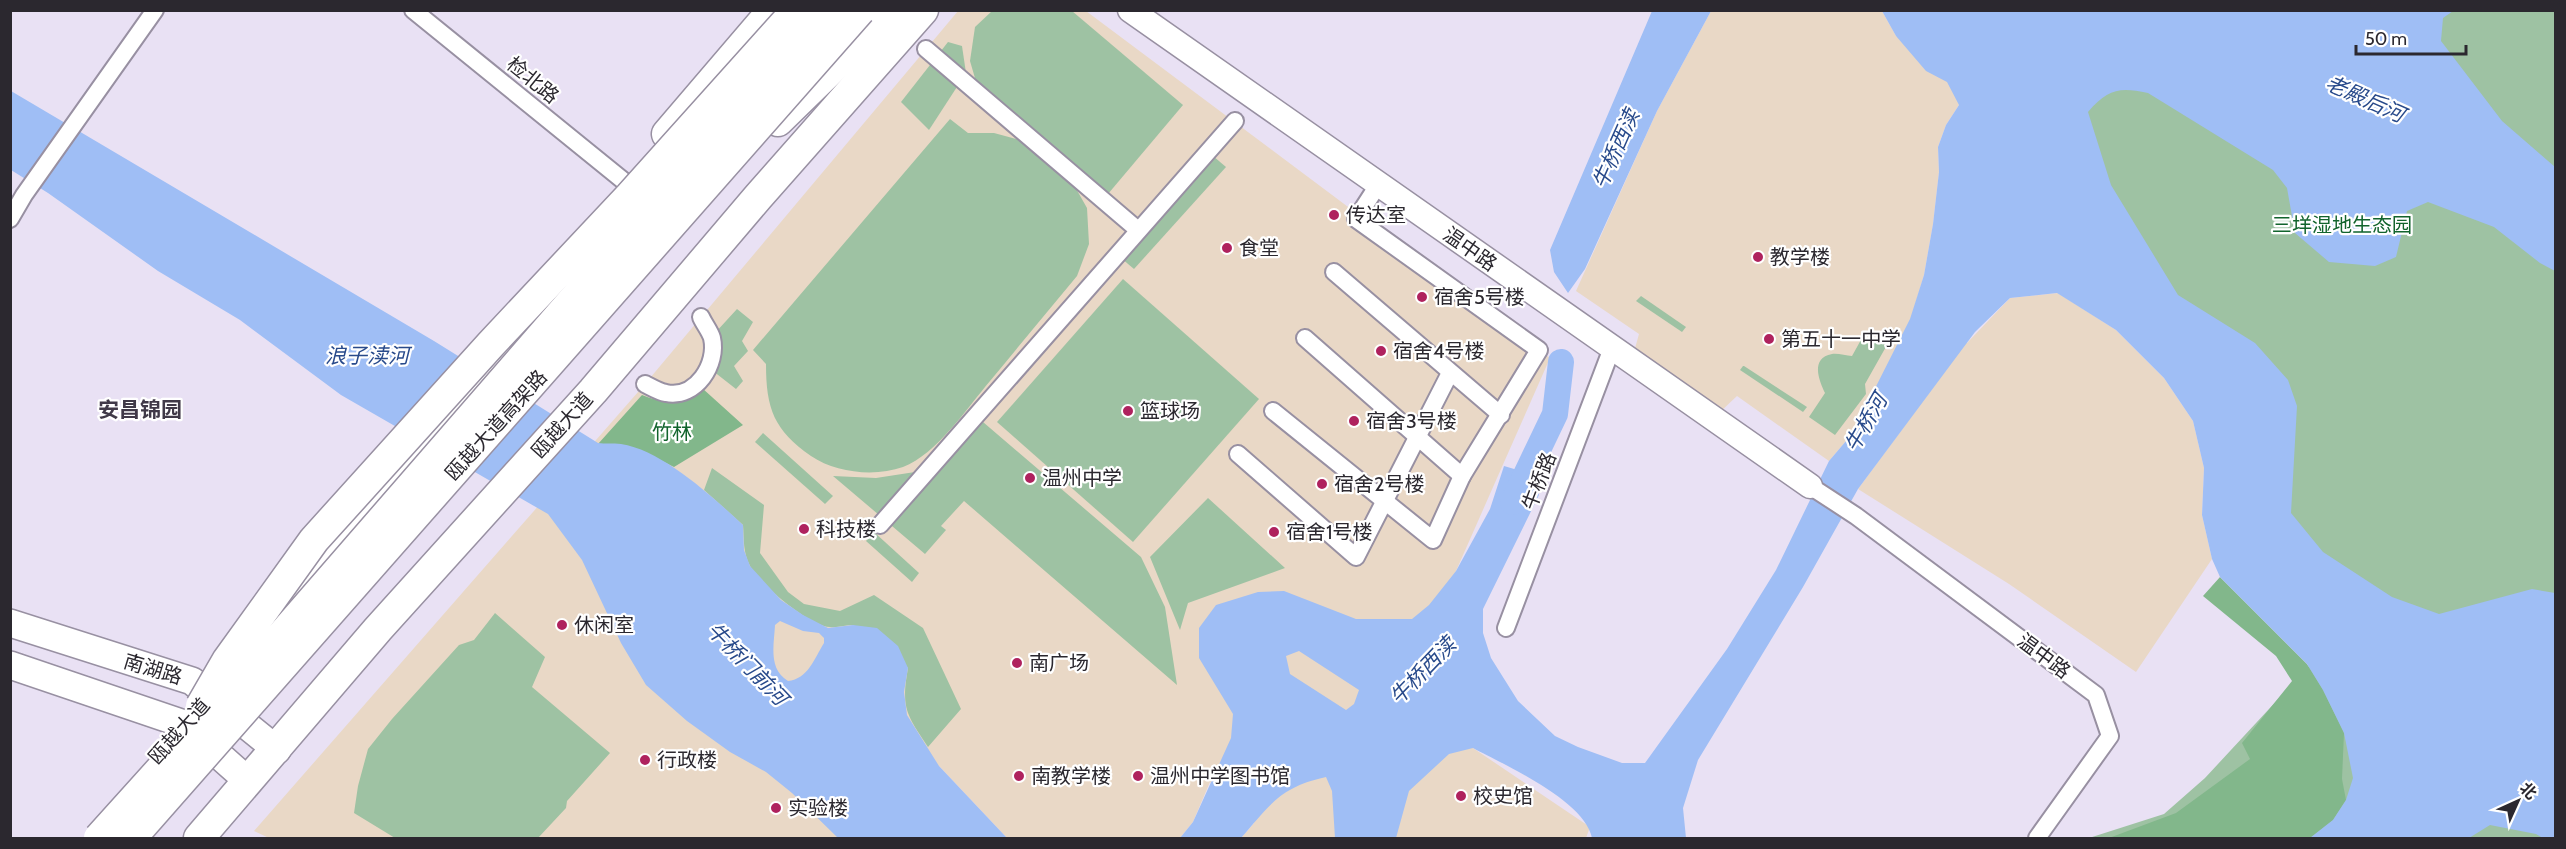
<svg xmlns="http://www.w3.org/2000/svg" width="2566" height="849" viewBox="0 0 2566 849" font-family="Cabin,'Noto Sans SC',sans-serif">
<rect width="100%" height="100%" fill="#e9e1f4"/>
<g fill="#e9d8c6">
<polygon points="958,11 1086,11 1550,358 1456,571 1416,705 1473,748 1590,827 1586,838 1241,838 1254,823 1210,782 1193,822 1180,838 1007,838 939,766 872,838 269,838 254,831 645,384"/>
<polygon points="1711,11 1882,11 1896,36 1956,78 1959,105 1946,125 1938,147 1939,172 1933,224 1924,275 1915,305 1967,343 2010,298 2058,293 2116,330 2164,378 2193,421 2204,468 2202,515 2212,559 2136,672 2009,584 1858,489 1953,360 1911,320 1852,434 1829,461 1737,396 1719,413 1634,352 1639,334 1576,291 1657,111"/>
</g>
<g fill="#9ec2a3">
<polygon points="992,11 1072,11 1183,105 1108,194 977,85 970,61 975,27"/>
<polygon points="2145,11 2555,11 2555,838 2089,838 2164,814 2205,778 2334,639 2009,83"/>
<polygon points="948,42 962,46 966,73 929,130 901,102"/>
<path d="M 950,119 L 968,133 L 994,133 L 1020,140 L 1070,178 L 1087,208 L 1089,244 L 1077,276 C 1048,311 1019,346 990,381 C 967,408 937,454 903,467 C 875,477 836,473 811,456 C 774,430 766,409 766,364 L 753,350 Z"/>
<polygon points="1213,156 1226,167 1134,269 1121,258"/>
<polygon points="1123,279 1259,399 1133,542 997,422"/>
<polygon points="1641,296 1686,327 1682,332 1636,301"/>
<path d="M 737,309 L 753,322 L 742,341 L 748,351 L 734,366 L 743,381 L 736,389 L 713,371 C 722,357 721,349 715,333 Z"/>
<path d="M 1862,338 L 1887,345 L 1865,384 L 1866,394 L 1835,435 L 1809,417 L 1825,393 C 1819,380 1810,358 1832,354 C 1838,353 1846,356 1852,356 Z"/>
<polygon points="1743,366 1744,366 1807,407 1803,412 1740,370"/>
<polygon points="976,416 1141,557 1165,607 1177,685 964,501 941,526 946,530 925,554 833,476 876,478 928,470"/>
<polygon points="763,433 833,496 825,504 755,442"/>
<path d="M 712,468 L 764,505 L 760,553 L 788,592 L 804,604 L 840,611 L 874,595 L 923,628 L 961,709 L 928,747 C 906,714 901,708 908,668 L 853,625 C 846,625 837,628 830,627 C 809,626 760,584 750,566 C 743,553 744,539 743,525 L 704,490 Z"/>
<polygon points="1208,498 1285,568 1188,603 1180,630 1150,557"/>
<polygon points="874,532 919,573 912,582 866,541"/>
<polygon points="495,613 545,657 532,687 610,753 567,801 566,808 538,838 395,838 354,813 358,786 368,749 392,719 459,645 474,640"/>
</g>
<g fill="#82b78b">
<path d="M 702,388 L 743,425 L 674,467 L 637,449 L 598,444 L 642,395 C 664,404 686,405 702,388 Z"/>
<polygon points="2220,577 2307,664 2323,690 2344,733 2342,779 2346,800 2333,820 2310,838 2109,838 2176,813 2250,759 2242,743 2292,681 2276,656 2203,596"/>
</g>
<g fill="#9fbef5" fill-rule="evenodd">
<polygon points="1652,11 1711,11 1657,111 1585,269 1568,293 1554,272 1550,250"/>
<path d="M 1882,11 L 2453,11 L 2443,18 L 2441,41 L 2502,121 L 2555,167 L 2555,271 L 2540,263 L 2494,227 L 2428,202 L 2407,211 L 2396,257 L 2375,266 L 2329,262 L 2295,233 L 2287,188 L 2273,170 L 2148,93 C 2119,87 2108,89 2088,112 L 2111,185 L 2178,295 L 2255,343 L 2288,380 L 2297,406 L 2291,513 L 2323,552 L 2392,597 L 2439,614 L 2532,589 L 2555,593 L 2555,838 L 2543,838 L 2536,834 L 2490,825 L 2469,838 L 2310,838 L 2333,820 L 2346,800 L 2353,778 L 2344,733 L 2323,690 L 2307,664 L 2220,577 L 2212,559 L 2202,515 L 2204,468 L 2193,421 L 2164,378 L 2116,330 L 2057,293 L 2010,298 L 1975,332 L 1858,489 L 1803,587 L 1698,760 L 1683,808 L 1686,838 L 1592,838 C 1585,801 1505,765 1473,748 L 1449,754 L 1409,791 L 1396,838 L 1335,838 L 1332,791 L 1326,777 C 1280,787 1270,805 1241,838 L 1180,838 L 1193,822 L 1231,738 L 1233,714 L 1199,658 L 1199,628 L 1216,605 L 1258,592 L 1284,591 L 1356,619 L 1412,619 L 1429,605 L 1456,571 L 1490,509 L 1504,466 L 1528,473 L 1539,495 L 1483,609 L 1483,633 L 1491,658 L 1518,701 L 1555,736 L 1578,747 L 1622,763 L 1645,763 L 1727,649 L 1776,570 L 1829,461 L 1852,434 L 1910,319 L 1924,275 L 1933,224 L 1939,172 L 1938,147 L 1946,125 L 1959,105 L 1947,82 L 1926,71 L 1896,36 ZM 1299,651 L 1359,690 L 1354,704 L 1346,710 L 1290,674 L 1286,656 Z"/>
<path d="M 11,91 L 434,341 L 598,443 C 605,444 613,443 621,444 C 662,450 713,497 743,525 L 744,550 L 750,566 L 781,600 L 803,615 L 828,628 L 853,625 L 877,628 L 898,646 L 908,668 L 904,692 L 907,715 L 939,766 L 1007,838 L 838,838 L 792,793 L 766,772 L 730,752 L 687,721 L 646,685 L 621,643 L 582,560 L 548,514 L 341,395 L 240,320 L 158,271 L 48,193 L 11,170 ZM 780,621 L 803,631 L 819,633 L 824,638 L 824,643 C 814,659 808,679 788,681 C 768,669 774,645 775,625 Z"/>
</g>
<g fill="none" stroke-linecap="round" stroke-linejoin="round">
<polyline stroke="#9fbef5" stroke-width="26" points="1513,502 1555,414 1561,362"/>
<defs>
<g id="street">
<polyline points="413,10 625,182"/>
<polyline points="926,49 1138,230"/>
<polyline points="10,219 24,195 155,10"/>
<polyline points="1334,272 1501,415"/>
<polyline points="1305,338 1462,476 1539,350 1356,219 1378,185"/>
<path d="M 645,384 C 651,387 659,392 666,393 C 696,399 718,364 712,338 C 710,331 704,324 701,317"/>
<polyline points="1273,411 1433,540 1462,476"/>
<polyline points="1238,454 1356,557 1450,373"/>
<polyline points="1810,486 1856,516 2096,695 2110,736 2037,838"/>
<polyline points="880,525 1235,121"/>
<polyline points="1506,628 1612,348"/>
</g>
<polyline id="secondary" points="1130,10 1810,486"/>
<g id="primary">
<polyline points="10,623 192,681 277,750"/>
<polyline points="10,665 184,724 248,781"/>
</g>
<g id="highway">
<polyline points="778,121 892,10"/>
<polyline points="667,134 773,10"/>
<polyline points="278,612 411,457 543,309"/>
<polyline points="199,838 378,629 593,391 758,197 923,10"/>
</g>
</defs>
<use href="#street" stroke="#9890a2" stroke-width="20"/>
<use href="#secondary" stroke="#9890a2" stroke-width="27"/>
<use href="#primary" stroke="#9890a2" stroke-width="30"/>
<use href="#highway" stroke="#9890a2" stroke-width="33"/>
<use href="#street" stroke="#fff" stroke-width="16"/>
<use href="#secondary" stroke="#fff" stroke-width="24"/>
<use href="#primary" stroke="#fff" stroke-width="27"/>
<use href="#highway" stroke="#fff" stroke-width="30"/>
<defs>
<g id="highway-bridge">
<polyline points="201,706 227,661 314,540 491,344 630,196 797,10"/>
<polyline points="99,838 283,634 825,10"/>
<polyline points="131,838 860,10"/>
</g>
</defs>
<use href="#highway-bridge" stroke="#9890a2" stroke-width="33" stroke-linecap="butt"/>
<use href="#highway-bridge" stroke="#fff" stroke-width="30"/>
</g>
<g fill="#af225e" stroke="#fff" stroke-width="2">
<circle cx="1334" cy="215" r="6"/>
<circle cx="1227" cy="248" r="6"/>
<circle cx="1758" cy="257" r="6"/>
<circle cx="1422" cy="297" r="6"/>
<circle cx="1769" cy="339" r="6"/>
<circle cx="1381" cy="351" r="6"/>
<circle cx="1128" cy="411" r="6"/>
<circle cx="1354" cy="421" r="6"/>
<circle cx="1030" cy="478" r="6"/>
<circle cx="1322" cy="484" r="6"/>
<circle cx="804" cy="529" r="6"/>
<circle cx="1274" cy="532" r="6"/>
<circle cx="562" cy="625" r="6"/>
<circle cx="1017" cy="663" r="6"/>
<circle cx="645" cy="760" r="6"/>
<circle cx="1019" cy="776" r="6"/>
<circle cx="1138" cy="776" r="6"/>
<circle cx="1461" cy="796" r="6"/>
<circle cx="776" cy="808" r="6"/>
</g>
<g text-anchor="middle" stroke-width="4.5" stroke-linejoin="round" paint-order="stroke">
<g font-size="20" fill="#2b282f" stroke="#fff">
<text transform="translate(533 80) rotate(39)" y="7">检北路</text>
<text transform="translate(1470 249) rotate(35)" y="7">温中路</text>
<text transform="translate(496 425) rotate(-48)" y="7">瓯越大道高架路</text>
<text transform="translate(562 425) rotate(-48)" y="7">瓯越大道</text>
<text transform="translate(1539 481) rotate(-69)" y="7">牛桥路</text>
<text transform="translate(2044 656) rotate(37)" y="7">温中路</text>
<text transform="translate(153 669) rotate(17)" y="7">南湖路</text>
<text transform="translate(179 731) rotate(-48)" y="7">瓯越大道</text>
</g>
<g font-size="20" fill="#2b282f" stroke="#fff" text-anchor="start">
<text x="1346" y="222">传达室</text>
<text x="1239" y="255">食堂</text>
<text x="1770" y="264">教学楼</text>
<text x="1434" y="304">宿舍5号楼</text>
<text x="1781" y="346">第五十一中学</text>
<text x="1393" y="358">宿舍4号楼</text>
<text x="1140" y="418">篮球场</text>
<text x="1366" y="428">宿舍3号楼</text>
<text x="1042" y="485">温州中学</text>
<text x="1334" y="491">宿舍2号楼</text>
<text x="816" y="536">科技楼</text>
<text x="1286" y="539">宿舍1号楼</text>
<text x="574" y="632">休闲室</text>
<text x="1029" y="670">南广场</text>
<text x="657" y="767">行政楼</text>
<text x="1031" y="783">南教学楼</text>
<text x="1150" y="783">温州中学图书馆</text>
<text x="1473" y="803">校史馆</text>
<text x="788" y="815">实验楼</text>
</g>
<g font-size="20" fill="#12642d" stroke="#fff">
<text x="2342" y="232">三垟湿地生态园</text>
<text x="672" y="439">竹林</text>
</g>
<g font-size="21" font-style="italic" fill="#284a8b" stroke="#fff">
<text transform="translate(2365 99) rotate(24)" y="7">老殿后河</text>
<text transform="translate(1616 149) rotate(-66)" y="7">牛桥西渎</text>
<text x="367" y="363">浪子渎河</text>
<text transform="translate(1866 423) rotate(-60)" y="7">牛桥河</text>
<text transform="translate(747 664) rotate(46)" y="7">牛桥门前河</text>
<text transform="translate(1423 671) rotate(-46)" y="7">牛桥西渎</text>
</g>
<g font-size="21" font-weight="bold" fill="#403948" stroke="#fff">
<text x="140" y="417">安昌锦园</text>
</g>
</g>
<rect width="2566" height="849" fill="none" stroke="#2b282f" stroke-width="24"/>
<g transform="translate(2518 801) rotate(45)" stroke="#ffffff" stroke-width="4.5" paint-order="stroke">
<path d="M0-4.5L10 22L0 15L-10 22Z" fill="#2b282f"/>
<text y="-9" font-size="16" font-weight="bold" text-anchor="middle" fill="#2b282f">北</text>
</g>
<path d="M2356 45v9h110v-9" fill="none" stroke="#2b282f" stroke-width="3"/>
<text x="2365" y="45" font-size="18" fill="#2b282f" stroke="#ffffff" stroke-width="4.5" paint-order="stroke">50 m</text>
</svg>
